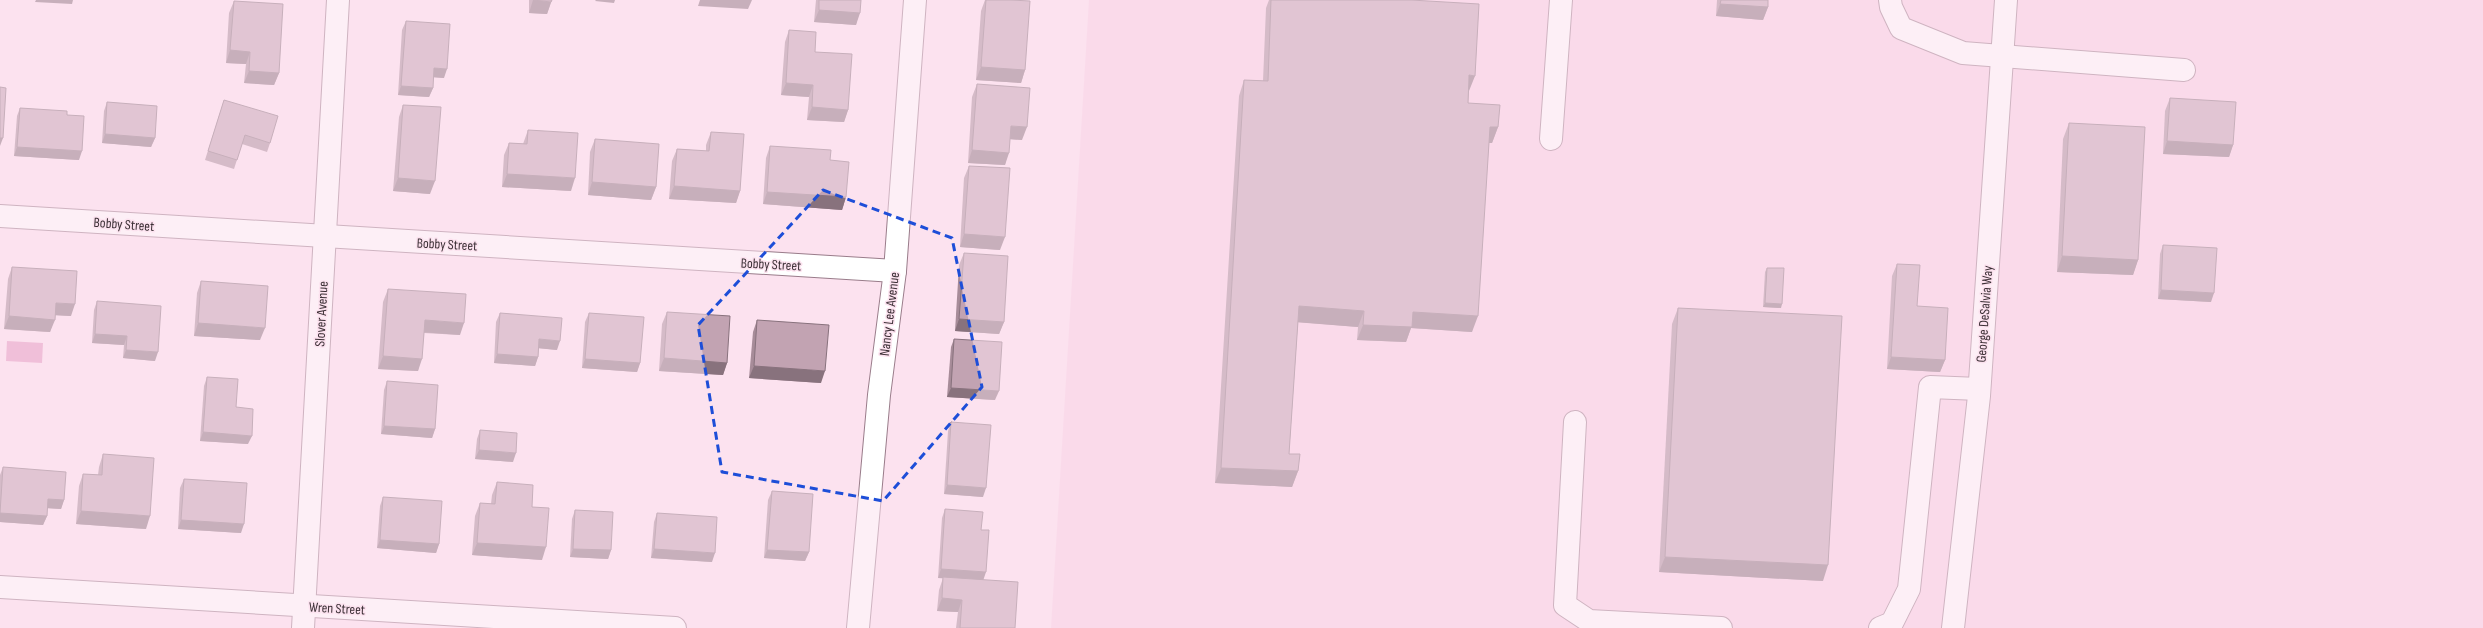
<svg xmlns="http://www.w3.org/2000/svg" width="2483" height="628" viewBox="0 0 2483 628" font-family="'Sofia Sans Condensed',sans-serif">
<rect width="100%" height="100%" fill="#fce2ef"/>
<polygon fill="#f9d1e5" points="1089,0 2483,0 2483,628 1051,628"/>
<polygon fill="#e396bf" points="7,341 43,343 42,363 6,361"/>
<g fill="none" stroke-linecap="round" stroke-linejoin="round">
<defs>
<g id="minor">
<polyline points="1890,0 1891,7 1901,28 1963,53 2184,70"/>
<polyline points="1551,139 1561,0"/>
<polyline points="0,216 895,271"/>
<polyline points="1575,422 1565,605 1589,621 1721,628"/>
<polyline points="0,587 675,628"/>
<polyline points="303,628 338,0"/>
<polyline points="858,628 879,395 895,271 915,0"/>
<polyline points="1880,628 1892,623 1909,589 1930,387 1979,389"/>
<polyline points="1953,628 1979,396 2006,0"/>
</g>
</defs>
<use href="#minor" stroke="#997c8a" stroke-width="24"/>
<use href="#minor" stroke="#fff" stroke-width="22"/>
</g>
<g fill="#a78c99">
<polygon points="529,0 552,0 547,14 529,13"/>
<polygon points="809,0 861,0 856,25 814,22 816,0"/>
<polygon points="985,0 1011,0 1025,70 1021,83 976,80 981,11"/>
<polygon points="1269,0 1271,0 1469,91 1468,103 1498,127 1492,143 1489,143 1472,332 1411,328 1406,342 1357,340 1358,327 1298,322 1289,454 1298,471 1292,487 1215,483 1239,96 1244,80 1263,81 1266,8"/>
<polygon points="1717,0 1768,0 1768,7 1763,20 1716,16"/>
<polygon points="234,1 279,73 274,85 244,83 246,64 226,63 229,13"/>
<polygon points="406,21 444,78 433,77 433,88 429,97 398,95 402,30"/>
<polygon points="789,30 815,52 848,110 844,122 807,120 809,97 781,95 785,42"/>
<polygon points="977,84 1022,140 1010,139 1005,165 968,163 972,97"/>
<polygon points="2170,98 2233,145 2229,157 2163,154 2165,111"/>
<polygon points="224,100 270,143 267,152 242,144 234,169 205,160"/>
<polygon points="107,102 155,138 151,147 102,143 104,111"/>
<polygon points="403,105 430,194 393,191 399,117"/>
<polygon points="20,108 67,115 79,160 14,156 17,116"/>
<polygon points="2069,123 2138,260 2133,275 2057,272 2063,139"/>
<polygon points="528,130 571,191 502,187 504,155 509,143 523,144"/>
<polygon points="711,132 740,191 736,203 669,199 672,161 677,149 706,151 706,145"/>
<polygon points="595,139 656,187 651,200 588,195 590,152"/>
<polygon points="770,146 830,160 846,197 842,210 763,204 766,158"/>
<polygon points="969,166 1000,250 960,247 964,178"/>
<polygon points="2163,245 2211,302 2158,299 2160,254"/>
<polygon points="964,253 1004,322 999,334 955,331 959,265"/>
<polygon points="1897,264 1917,306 1945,360 1940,372 1887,369 1892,276"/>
<polygon points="12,267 71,316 55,315 50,332 4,329 8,279"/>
<polygon points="1767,268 1781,308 1763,307 1765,272"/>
<polygon points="201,281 260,340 194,336 197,293"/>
<polygon points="388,289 460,335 424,333 418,371 378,369 383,302"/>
<polygon points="97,301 155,361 123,358 124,345 92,343 94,310"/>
<polygon points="1678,308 1823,581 1659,572 1672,324"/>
<polygon points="667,312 727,363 723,375 659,371 662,324"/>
<polygon points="500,313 557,350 539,348 538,357 535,366 494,363 496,322"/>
<polygon points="589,313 640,363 637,372 582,368 585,322"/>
<polygon points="757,320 821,383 749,378 753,332"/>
<polygon points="954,339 995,400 947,397 951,347"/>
<polygon points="207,377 236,407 248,444 200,441 204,386"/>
<polygon points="387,381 435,429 432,438 381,434 384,390"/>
<polygon points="951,422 983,497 944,494 948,431"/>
<polygon points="480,430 513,462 475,459 477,439"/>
<polygon points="103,454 146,529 76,524 79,486 83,474 98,475 99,467"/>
<polygon points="3,467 64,500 61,509 47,508 47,516 43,525 0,522 0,475"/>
<polygon points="184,479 241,533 178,529 180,488"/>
<polygon points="497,482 532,507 542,560 472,555 475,516 480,503 491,504 492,495"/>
<polygon points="772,491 809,552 805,561 764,558 768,500"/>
<polygon points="383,497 439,544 436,553 377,548 380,506"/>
<polygon points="945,509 981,530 983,580 1015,628 956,628 958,612 937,611 939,590 943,578 938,578 942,518"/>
<polygon points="575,510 611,550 608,559 570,557 572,519"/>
<polygon points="657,513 712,562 651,558 654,522"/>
</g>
<g fill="#88727d">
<polygon points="36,0 73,0 72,4 35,2"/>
<polygon points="533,0 551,2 547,14 529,13"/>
<polygon points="596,0 615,0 614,3 595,1"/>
<polygon points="700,0 752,0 748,9 698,6"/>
<polygon points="1720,4 1768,7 1763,20 1716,16"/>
<polygon points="819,10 860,13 856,25 814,22"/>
<polygon points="230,50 250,52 246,64 226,63"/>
<polygon points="981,67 1025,70 1021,83 976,80"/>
<polygon points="434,68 447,69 444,78 430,77"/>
<polygon points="249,71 279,73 274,85 244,83"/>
<polygon points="1469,75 1475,76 1469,91"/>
<polygon points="786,83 813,85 809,97 781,95"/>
<polygon points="401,86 433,88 429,97 398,95"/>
<polygon points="812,107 848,110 844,122 807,120"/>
<polygon points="1011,126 1027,127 1022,140 1007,139"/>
<polygon points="1490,127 1498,127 1492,143 1484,143"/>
<polygon points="105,134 155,138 151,147 102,143"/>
<polygon points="0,138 3,138 0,146"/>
<polygon points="2167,141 2233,145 2229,157 2163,154"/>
<polygon points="17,147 82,151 79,160 14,156"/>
<polygon points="972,150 1009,153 1005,165 968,163"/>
<polygon points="507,174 575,178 571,191 502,187"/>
<polygon points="398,178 435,181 430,194 393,191"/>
<polygon points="592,182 656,187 651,200 588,195"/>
<polygon points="674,186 740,191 736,203 669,199"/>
<polygon points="767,192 846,197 842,210 763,204"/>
<polygon points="964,234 1005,237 1000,250 960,247"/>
<polygon points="2062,256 2138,260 2133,275 2057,272"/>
<polygon points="2161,290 2214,293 2211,302 2158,299"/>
<polygon points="56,303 75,304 71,316 51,315"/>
<polygon points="1765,303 1782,304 1781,308 1763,307"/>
<polygon points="1299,306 1364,311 1358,327 1294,322"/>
<polygon points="1413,312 1478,316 1472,332 1411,328 1406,342 1357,340 1363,325"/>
<polygon points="9,316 55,320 50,332 4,329"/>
<polygon points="959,319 1004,322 999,334 955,331"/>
<polygon points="425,320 464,323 460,335 420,332"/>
<polygon points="198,323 265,328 260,340 194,336"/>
<polygon points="95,334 127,336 124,345 92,343"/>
<polygon points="539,339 560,341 557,350 536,348"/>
<polygon points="126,350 158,352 155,361 123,358"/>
<polygon points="497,354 538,357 535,366 494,363"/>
<polygon points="383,356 422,359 418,371 378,369"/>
<polygon points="1891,357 1945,360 1940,372 1887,369"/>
<polygon points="664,358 727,363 723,375 659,371"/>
<polygon points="585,359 640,363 637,372 582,368"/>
<polygon points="754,366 825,371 821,383 749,378"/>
<polygon points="951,388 999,391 995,400 947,397"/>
<polygon points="384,426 435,429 432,438 381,434"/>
<polygon points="203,432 252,436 248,444 200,441"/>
<polygon points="479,450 516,453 513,462 475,459"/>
<polygon points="1221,468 1298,471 1292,487 1215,483"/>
<polygon points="947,485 986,488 983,497 944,494"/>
<polygon points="48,499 64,500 61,509 45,508"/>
<polygon points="81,511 150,516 146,529 76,524"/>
<polygon points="0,513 47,516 43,525 0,522"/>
<polygon points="181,520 244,524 241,533 178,529"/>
<polygon points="380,540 439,544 436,553 377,548"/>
<polygon points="477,543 546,547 542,560 472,555"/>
<polygon points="573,549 611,550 608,559 570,557"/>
<polygon points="654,549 715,553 712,562 651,558"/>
<polygon points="767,550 809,552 805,561 764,558"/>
<polygon points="1665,557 1828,565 1823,581 1659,572"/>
<polygon points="941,569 986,572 983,581 938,578"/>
<polygon points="942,598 962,600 958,612 937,611"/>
</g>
<g fill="#c2a3b2" stroke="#88727d">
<polygon points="533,0 552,0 551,2"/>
<polygon points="819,0 861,0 860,13 819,10"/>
<polygon points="986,0 1011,0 1030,1 1025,70 981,67"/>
<polygon points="1271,0 1411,0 1479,4 1475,76 1469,75 1468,103 1500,105 1498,127 1490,127 1478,316 1413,312 1412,327 1363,325 1364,311 1299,306 1289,454 1300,454 1298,471 1221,468 1244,80 1268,81"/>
<polygon points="1721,0 1768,0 1768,7 1720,4"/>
<polygon points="234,1 283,4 279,73 249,71 250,52 230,50"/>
<polygon points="406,21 450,24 447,69 434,68 433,88 401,86"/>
<polygon points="789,30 816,32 815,52 852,54 848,110 812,107 813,85 786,83"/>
<polygon points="977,84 1030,88 1027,127 1011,126 1009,153 972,150"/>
<polygon points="0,87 6,88 3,138 0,138"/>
<polygon points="2170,98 2236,102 2233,145 2167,141"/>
<polygon points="224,100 278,116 270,143 245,135 237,160 208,151"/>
<polygon points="107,102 157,106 155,138 105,134"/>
<polygon points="403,105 441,107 435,181 398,178"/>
<polygon points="20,108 67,111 67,115 84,116 82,151 17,147"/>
<polygon points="2069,123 2145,127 2138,260 2062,256"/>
<polygon points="528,130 578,133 575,178 507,174 509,143 527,144"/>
<polygon points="711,132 744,134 740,191 674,186 677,149 709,151"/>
<polygon points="595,139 659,144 656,187 592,182"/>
<polygon points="770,146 831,150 830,160 849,162 846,197 767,192"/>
<polygon points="969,166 1010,168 1005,237 964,234"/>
<polygon points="2163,245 2217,248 2214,293 2161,290"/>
<polygon points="964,253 1008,256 1004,322 959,319"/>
<polygon points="1897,264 1920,265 1917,306 1948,308 1945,360 1891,357"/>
<polygon points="12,267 77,271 75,304 56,303 55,320 9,316"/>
<polygon points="1767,268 1784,268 1782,304 1765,303"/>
<polygon points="201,281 268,286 265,328 198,323"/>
<polygon points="388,289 466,294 464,323 425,320 422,359 383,356"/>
<polygon points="97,301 161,306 158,352 126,350 127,336 95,334"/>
<polygon points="1678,308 1842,316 1828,565 1665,557"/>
<polygon points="667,312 730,316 727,363 664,358"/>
<polygon points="500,313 562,318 560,341 539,339 538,357 497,354"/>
<polygon points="589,313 644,317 640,363 585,359"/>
<polygon points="757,320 829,325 825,371 754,366"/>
<polygon points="954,339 1002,342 999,391 951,388"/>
<polygon points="207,377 238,379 236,407 253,409 252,436 203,432"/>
<polygon points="387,381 438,385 435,429 384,426"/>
<polygon points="951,422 991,425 986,488 947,485"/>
<polygon points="480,430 517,433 516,453 479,450"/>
<polygon points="103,454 154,458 150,516 81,511 83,474 102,475"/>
<polygon points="3,467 66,472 64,500 48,499 47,516 0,513"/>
<polygon points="184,479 247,483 244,524 181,520"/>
<polygon points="497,482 533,485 532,507 549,508 546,547 477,543 480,503 495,504"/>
<polygon points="772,491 813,494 809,552 767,550"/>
<polygon points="383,497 442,501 439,544 380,540"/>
<polygon points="945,509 983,512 981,530 989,530 986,572 941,569"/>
<polygon points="575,510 613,512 611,550 573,549"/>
<polygon points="657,513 717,517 715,553 654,549"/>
<polygon points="943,577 1018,582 1015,628 960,628 962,600 942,598"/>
</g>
<path d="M0 0H2483V628H0ZM 823,190 L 952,238 L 982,387 L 883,501 L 722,472 L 698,325 Z" fill="#fce2ef" fill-opacity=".55" fill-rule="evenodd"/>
<path fill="none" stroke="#1d4ed8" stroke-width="3" stroke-dasharray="8 5" stroke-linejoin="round" d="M 823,190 L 952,238 L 982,387 L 883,501 L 722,472 L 698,325 Z"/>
<g text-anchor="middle" stroke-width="3" stroke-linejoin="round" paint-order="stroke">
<g font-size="14" fill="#3b2f35" stroke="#fce2ef">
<text transform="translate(124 224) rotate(4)" y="5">Bobby Street</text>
<text transform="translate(447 244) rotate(3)" y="5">Bobby Street</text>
<text transform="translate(771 264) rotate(3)" y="5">Bobby Street</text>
<text transform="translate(321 314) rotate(-87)" y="5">Slover Avenue</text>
<text transform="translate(889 314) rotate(-83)" y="5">Nancy Lee Avenue</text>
<text transform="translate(1984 314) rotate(-86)" y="5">George DeSalvia Way</text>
<text transform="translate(337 608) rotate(3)" y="5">Wren Street</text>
</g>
</g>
</svg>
